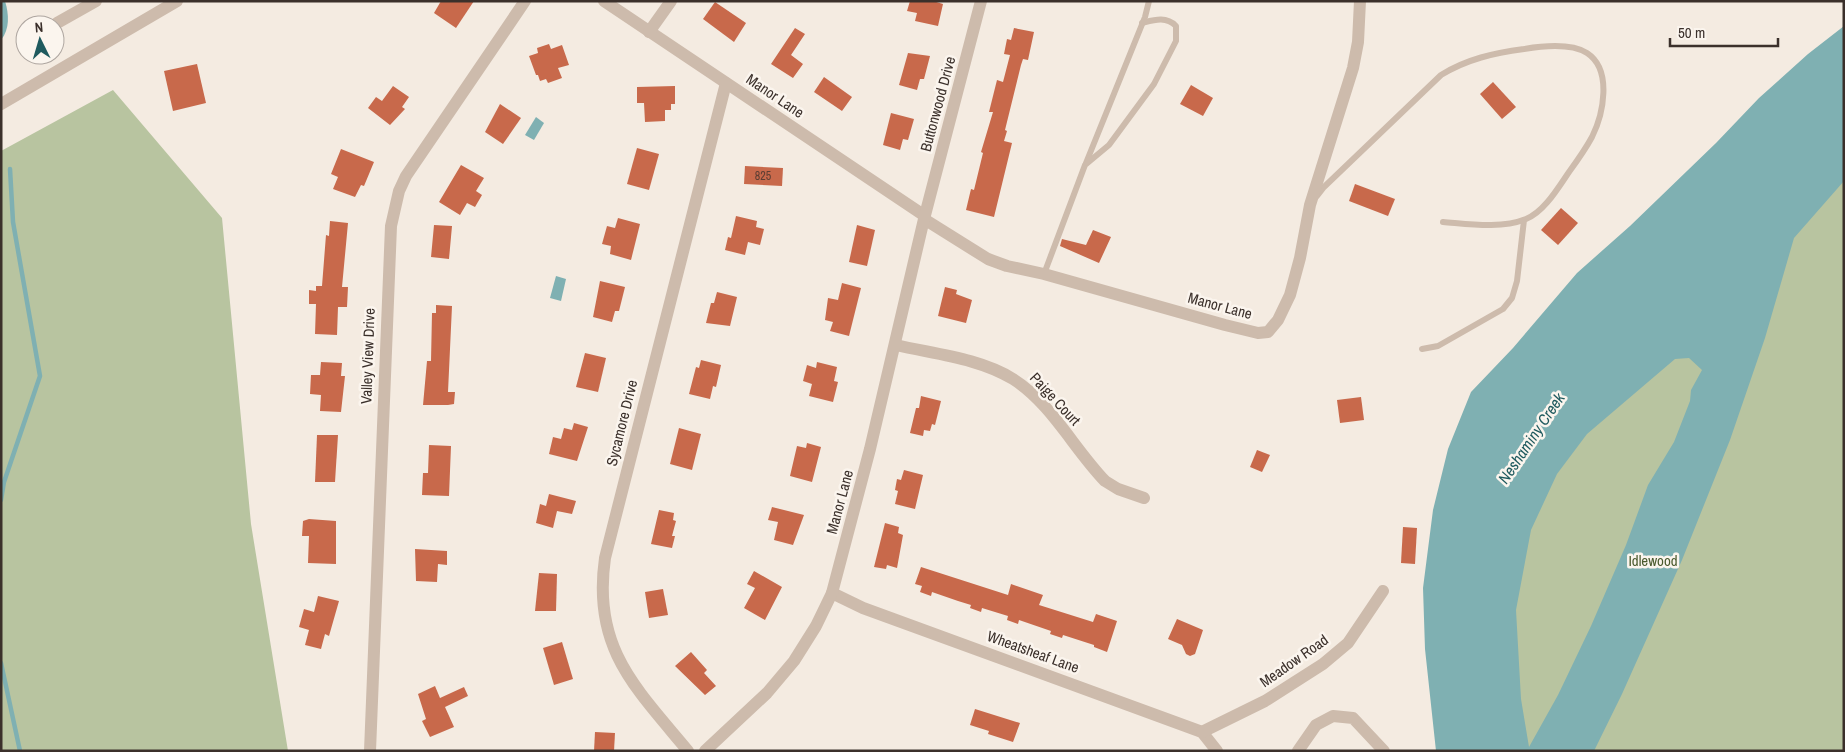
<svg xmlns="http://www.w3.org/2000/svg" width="1845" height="752" viewBox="0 0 1845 752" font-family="'Archivo Narrow',sans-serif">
<rect width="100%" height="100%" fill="#f4ebe1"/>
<g fill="#b8c4a0">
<polygon points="113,90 222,218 251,524 288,751 1,751 1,151"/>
<polygon points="1844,104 1844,751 1461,751 1512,385"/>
</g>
<g fill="#7fb0b2" fill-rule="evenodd">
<path d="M 1,1 L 5,1 C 9,14 10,29 1,40 Z"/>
<path d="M 1844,26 L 1844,181 L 1794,238 L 1765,338 L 1730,440 L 1682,560 L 1622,694 L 1594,751 L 1436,751 L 1425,649 L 1423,588 L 1433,510 L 1448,449 L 1471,392 L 1513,348 L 1577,273 L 1630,226 L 1716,143 L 1759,98 L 1808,54 ZM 1689,358 L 1702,370 L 1691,390 L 1690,401 L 1674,442 L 1648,485 L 1626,545 L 1591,626 L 1558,695 L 1529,747 L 1521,699 L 1516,610 L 1531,530 L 1557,474 L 1587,434 L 1675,359 Z"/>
<polygon points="536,117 544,123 534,140 525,135"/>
<polygon points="556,276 566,279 561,301 550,298"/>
</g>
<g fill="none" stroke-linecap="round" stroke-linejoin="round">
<g stroke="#7fb0b2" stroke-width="4.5">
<polyline points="1,500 4,482 40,376 13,222 10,169"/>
<polyline points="1,663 20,751"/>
</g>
</g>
<g fill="#c8694b">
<polygon points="441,1 474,1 456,28 434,13"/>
<polygon points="910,1 933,1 943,4 938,26 915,21 917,13 907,11"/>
<polygon points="715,2 746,23 734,42 703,19"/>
<polygon points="795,28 805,34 791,55 803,64 793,78 771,64"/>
<polygon points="1014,28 1034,32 1028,60 1023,59 1021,65 1005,130 1007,131 1004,141 1012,143 994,217 966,210 971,189 974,190 983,153 981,152 993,112 989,112 997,80 1003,82 1010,55 1004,54 1007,39 1011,40"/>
<polygon points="549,44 551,49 562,45 569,65 558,68 562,78 548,83 546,79 540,81 538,75 536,75 529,56 538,53 537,48"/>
<polygon points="908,53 930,56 924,79 920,79 917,90 899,85"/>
<polygon points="197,64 206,103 173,111 164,71"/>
<polygon points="824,77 852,97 842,111 814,92"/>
<polygon points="1493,82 1516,107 1502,119 1480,94"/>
<polygon points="1191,85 1213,98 1203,116 1180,104"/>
<polygon points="393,86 409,97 402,107 405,109 390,125 368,108 376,97 382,101"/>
<polygon points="675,86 675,104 671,104 671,110 665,110 665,121 645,122 644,103 637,103 637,87"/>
<polygon points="500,104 521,118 503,144 485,132"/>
<polygon points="891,113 914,119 908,140 903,139 900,150 883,145"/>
<polygon points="637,148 659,154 649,190 627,184"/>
<polygon points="341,149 374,162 364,186 361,185 355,197 333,189 338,177 331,174"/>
<polygon points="461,165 484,178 476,191 482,195 475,207 467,203 460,215 439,202"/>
<polygon points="745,166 783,168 782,186 744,184"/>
<polygon points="1355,184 1395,199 1388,216 1349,201"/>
<polygon points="1561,208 1578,223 1558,245 1541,230"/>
<polygon points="736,216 757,221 756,227 764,229 760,245 748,242 745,255 725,250 728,237 731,238"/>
<polygon points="618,218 640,224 631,260 610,254 611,246 602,244 607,226 615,228"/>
<polygon points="330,221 348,223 342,287 348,287 347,307 338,307 337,335 315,334 316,304 309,304 309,290 316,291 316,286 322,286 326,235 329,236"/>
<polygon points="434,225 452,226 449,259 431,257"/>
<polygon points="857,225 875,230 867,266 849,262"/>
<polygon points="1093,230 1111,237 1099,263 1060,246 1062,239 1086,245"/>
<polygon points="600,281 625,287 619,311 615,311 612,322 593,317"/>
<polygon points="842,283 861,288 849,336 830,331 833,322 825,320 828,298 838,300"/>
<polygon points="945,287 957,290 956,294 972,300 966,323 938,316"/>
<polygon points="717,292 737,297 730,326 706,323 711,303 714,303"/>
<polygon points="436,305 452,306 448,392 455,392 454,404 448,405 423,405 427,361 431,361 432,313 436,313"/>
<polygon points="585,353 606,358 598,392 576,387"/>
<polygon points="701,360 721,365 716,387 713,386 710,399 689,394 696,367 699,368"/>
<polygon points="321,362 342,363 341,376 345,376 341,412 320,411 321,395 310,394 311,375 320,375"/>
<polygon points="817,362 837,367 834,381 838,382 833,402 809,396 812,384 803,381 807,365 816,368"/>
<polygon points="921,396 941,401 935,425 932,424 930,431 924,430 923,436 910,433 916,408 919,408"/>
<polygon points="1361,397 1364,420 1340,423 1337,400"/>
<polygon points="574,423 588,427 577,461 549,454 553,437 561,439 564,428 572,430"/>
<polygon points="679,428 701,434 692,470 670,464"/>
<polygon points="317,435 338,435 335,482 315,482"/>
<polygon points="807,443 821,447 812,482 790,476 797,446 806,448"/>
<polygon points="429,445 451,446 449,496 422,495 423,473 428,473"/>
<polygon points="1257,450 1270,455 1262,472 1250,467"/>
<polygon points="904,470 923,475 915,509 895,504 898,491 895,490 897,479 901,480"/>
<polygon points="549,494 576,501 572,514 557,511 553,528 536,523 540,504 546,506"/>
<polygon points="772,507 804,515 793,545 774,540 778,522 768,520"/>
<polygon points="659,510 674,513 673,520 676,521 672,536 675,536 672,548 651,544"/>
<polygon points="309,519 336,521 336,564 308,563 309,536 302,536 303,521"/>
<polygon points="885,523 899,527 898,533 903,535 897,568 887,565 886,569 874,567"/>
<polygon points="1403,527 1417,528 1415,564 1401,563"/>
<polygon points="415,549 447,551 447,565 438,564 437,582 416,581"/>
<polygon points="921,567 1008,595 1011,584 1043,595 1039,605 1093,622 1096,614 1117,621 1107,652 1094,647 1094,645 1063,635 1062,638 1050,634 1051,631 1019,620 1018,624 1007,620 1008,616 982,608 981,612 970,608 971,605 958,601 932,592 931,596 920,592 922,586 915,584"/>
<polygon points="754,571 782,587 765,620 744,608 755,588 747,584"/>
<polygon points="539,573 557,574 556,611 535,611"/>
<polygon points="663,589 668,615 649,618 645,592"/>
<polygon points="318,596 339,601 329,636 325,634 321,649 305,645 309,630 299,627 304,609 314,612"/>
<polygon points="1177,619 1203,630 1195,654 1190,656 1186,654 1182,645 1168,639"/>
<polygon points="562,642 573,679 554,685 543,648"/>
<polygon points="691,652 707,670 704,673 716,686 705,695 675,666"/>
<polygon points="435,686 440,698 464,687 468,696 445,707 454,727 430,737 422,721 426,719 418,694"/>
<polygon points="975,709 1020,723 1013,742 988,734 989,731 970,725"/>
<polygon points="595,732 615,733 614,751 594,751"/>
</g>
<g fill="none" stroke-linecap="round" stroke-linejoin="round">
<g stroke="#cdbbac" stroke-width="6">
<polyline points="1086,163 1145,17 1149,1"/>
<path d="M 1317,196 L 1324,187 L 1441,75 C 1467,59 1494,53 1524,49 C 1542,46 1571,43 1587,53 C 1613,70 1603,115 1592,137 C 1585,150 1577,161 1569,172 C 1558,188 1544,212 1526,219 C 1501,229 1469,224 1443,222"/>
<path d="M 1044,274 L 1085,165 L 1109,145 L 1154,84 L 1176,41 L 1176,26 C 1166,16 1154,20 1142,23"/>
<polyline points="1422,349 1438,346 1503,309 1512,298 1517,281 1524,220"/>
</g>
<g stroke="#cdbbac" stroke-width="12">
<polyline points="604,1 925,216"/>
<polyline points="57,23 96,1"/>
<polyline points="649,32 671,1"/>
<polyline points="924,219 988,259 1007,266 1044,274 1225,325 1258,333 1268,332 1278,320 1290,295 1300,258 1310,205 1353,68 1358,42 1360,1"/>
<path d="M 896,345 C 934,354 979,358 1013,379 C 1051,403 1074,449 1105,481 L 1118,489 L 1144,498"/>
<polyline points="832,593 863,608 1202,732 1217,751"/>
<polyline points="1202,732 1265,701 1323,664 1348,643 1383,591"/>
<polyline points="370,751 391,226 399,191 406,176 525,1"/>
<path d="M 688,751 C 635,687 592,648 605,558 L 726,83"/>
<polyline points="705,751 767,693 794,661 816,626 832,593 870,449 924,219 981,1"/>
<polyline points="1298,751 1316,725 1333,716 1353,718 1384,751"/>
</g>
<polyline stroke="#cdbbac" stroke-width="12" points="1,104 177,1"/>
</g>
<g text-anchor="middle" stroke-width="5" stroke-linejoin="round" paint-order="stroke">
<g font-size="12" fill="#5e3e33">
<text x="763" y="180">825</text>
</g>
<g font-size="15" fill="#3b302b" stroke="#fbf5ee">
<text transform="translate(775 96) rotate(34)" y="5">Manor Lane</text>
<text transform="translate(938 104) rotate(-75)" y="5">Buttonwood Drive</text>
<text transform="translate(1220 306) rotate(15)" y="5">Manor Lane</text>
<text transform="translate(368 356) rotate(-88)" y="5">Valley View Drive</text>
<text transform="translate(1055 399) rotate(47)" y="5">Paige Court</text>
<text transform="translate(622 423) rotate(-76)" y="5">Sycamore Drive</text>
<text transform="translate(840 502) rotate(-75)" y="5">Manor Lane</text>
<text transform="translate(1033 652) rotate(20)" y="5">Wheatsheaf Lane</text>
<text transform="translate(1294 661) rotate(-35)" y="5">Meadow Road</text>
</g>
<g font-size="15" fill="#4a5a2e" stroke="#fbf5ee">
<text x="1653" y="566">Idlewood</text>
</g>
<g font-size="16" font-style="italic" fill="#1f5a5e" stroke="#fbf5ee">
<text transform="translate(1531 438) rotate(-56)" y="6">Neshaminy Creek</text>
</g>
</g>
<rect width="1845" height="752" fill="none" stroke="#3b302b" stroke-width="5"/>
<g transform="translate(40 40) rotate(355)"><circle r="24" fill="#fbf5ee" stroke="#aea6a0"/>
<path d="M0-4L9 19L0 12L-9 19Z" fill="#1f5a5e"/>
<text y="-8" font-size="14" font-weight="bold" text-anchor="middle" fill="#3b302b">N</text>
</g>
<path d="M1670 38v8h108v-8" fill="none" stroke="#3b302b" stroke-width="2.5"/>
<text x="1678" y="38" font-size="15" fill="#3b302b" stroke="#fbf5ee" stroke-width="4" paint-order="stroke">50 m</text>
</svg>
